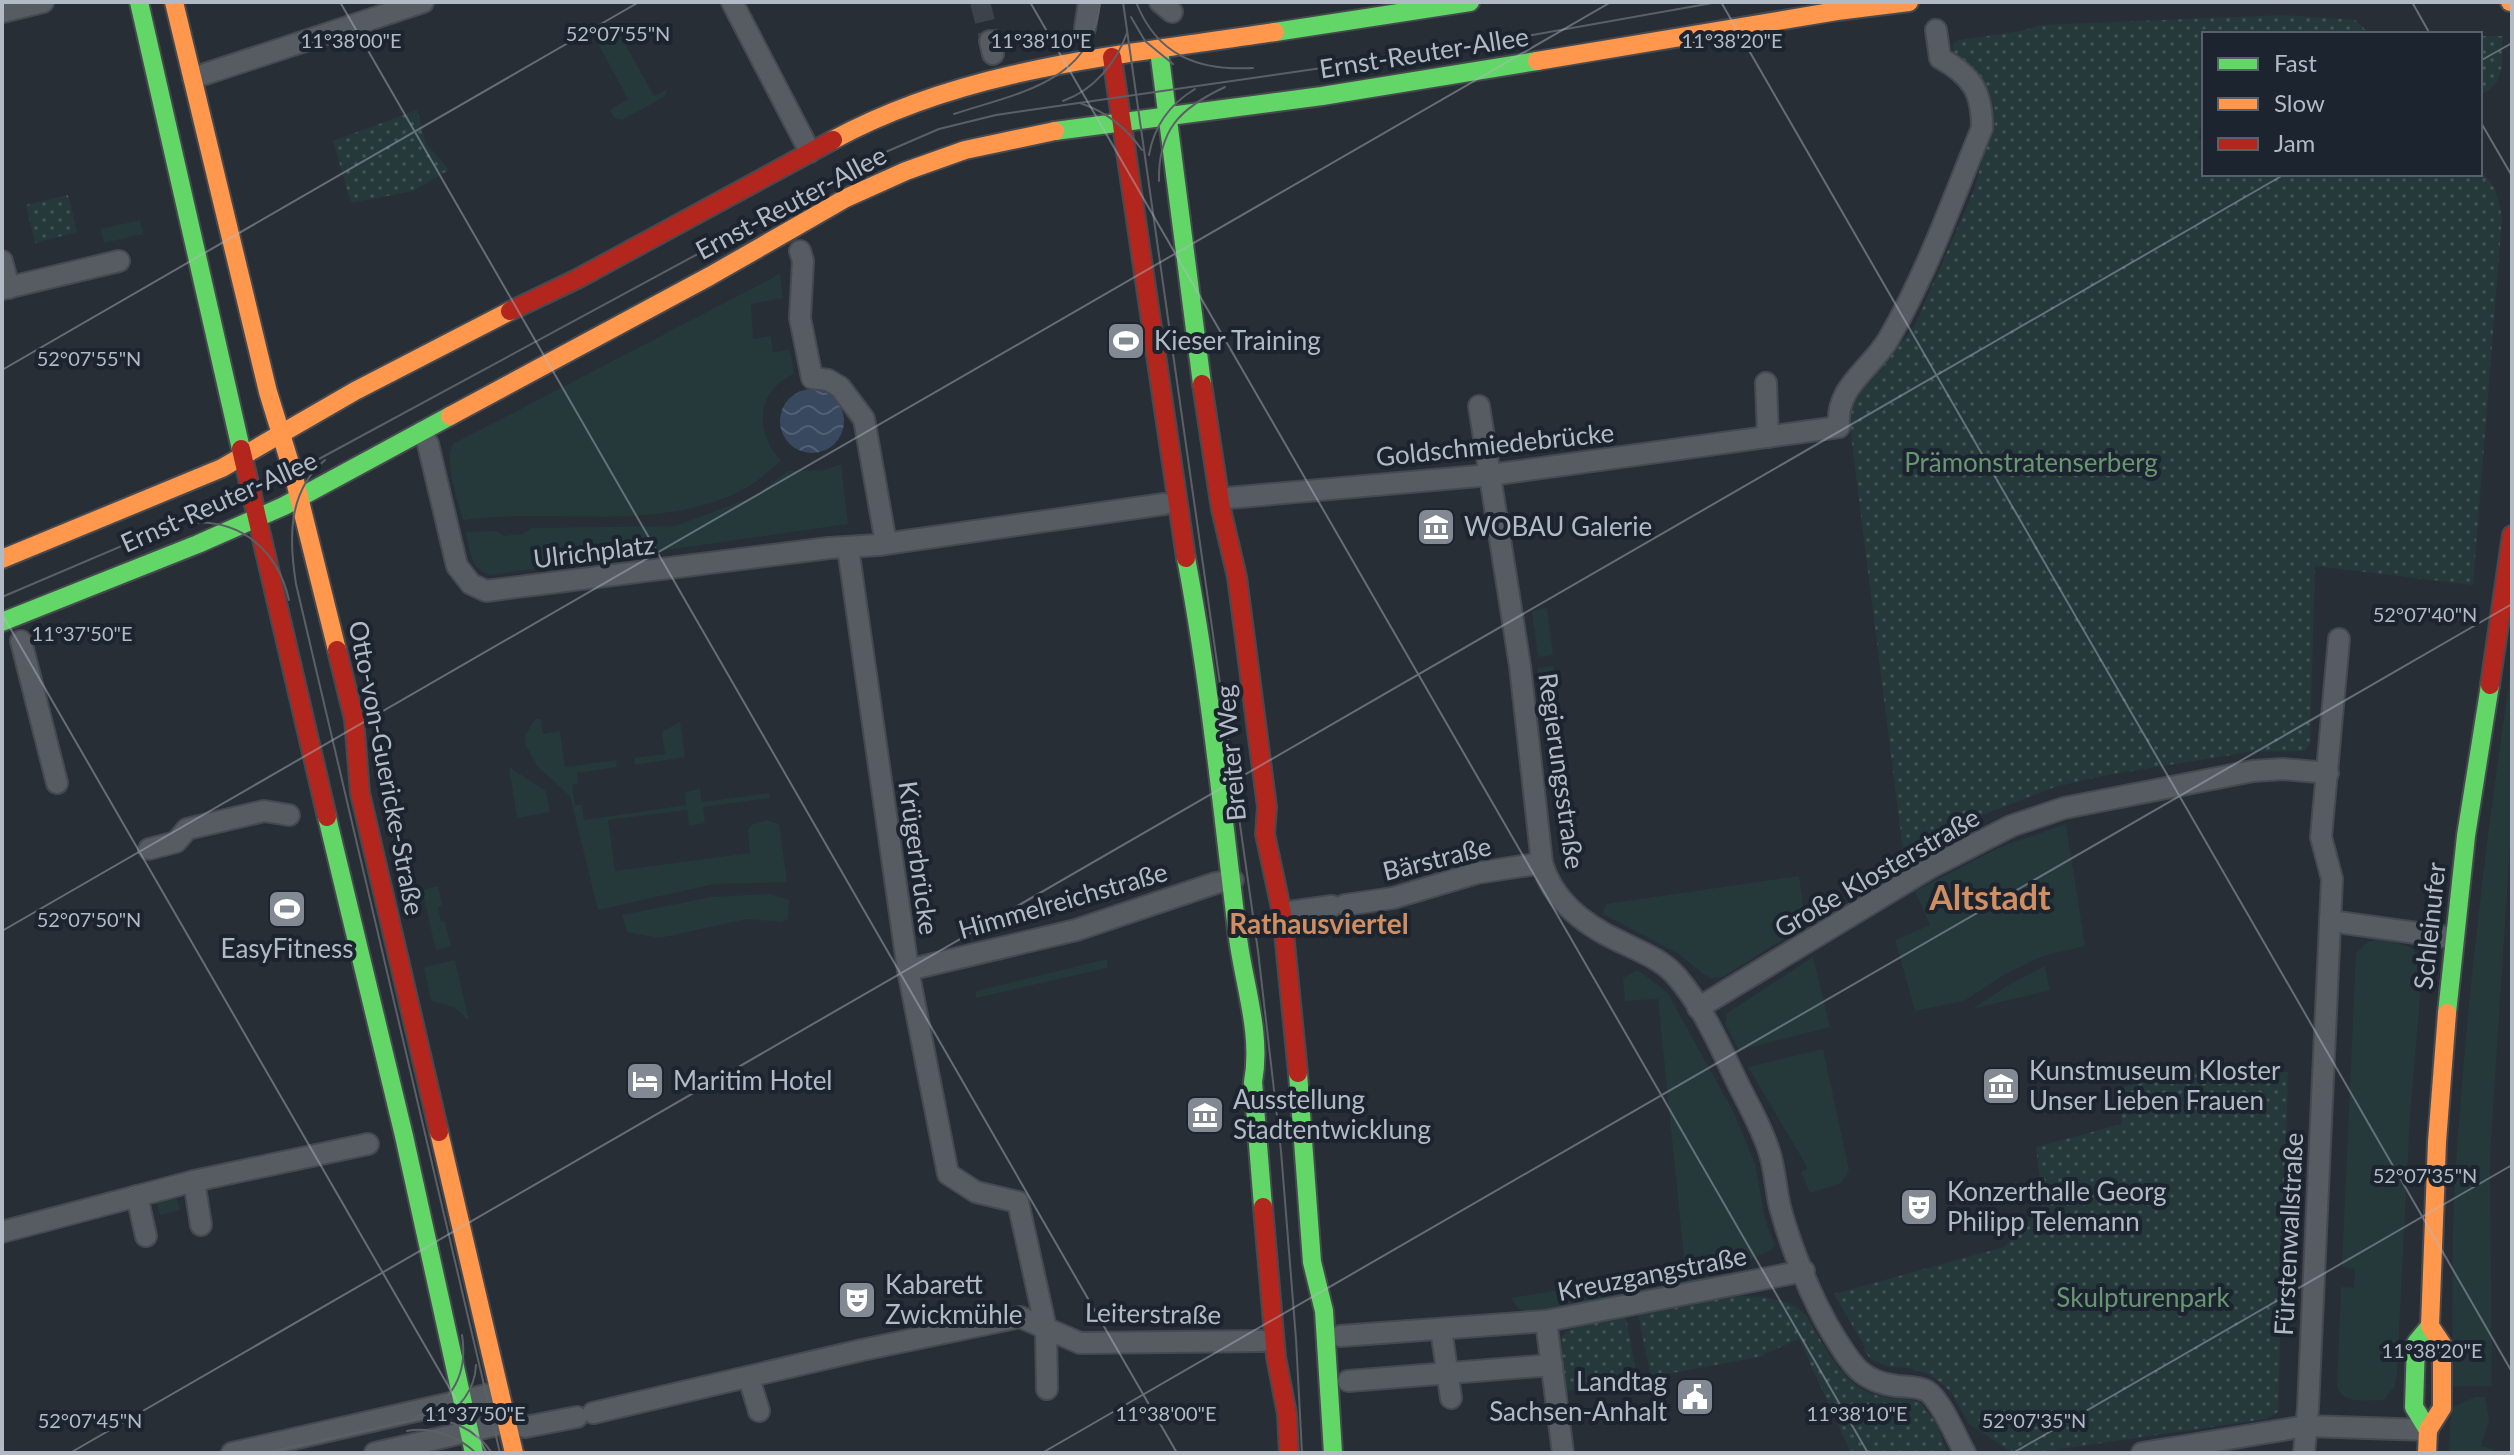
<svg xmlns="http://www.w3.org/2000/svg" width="2514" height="1455" viewBox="0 0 2514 1455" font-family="Lato,sans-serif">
<defs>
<pattern id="park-dots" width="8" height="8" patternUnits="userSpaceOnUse" patternTransform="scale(2)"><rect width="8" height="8" fill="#25383a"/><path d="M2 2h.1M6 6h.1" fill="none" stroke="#425355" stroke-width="1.8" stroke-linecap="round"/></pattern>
<pattern id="water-waves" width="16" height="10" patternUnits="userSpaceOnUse" patternTransform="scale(2)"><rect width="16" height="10" fill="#37485f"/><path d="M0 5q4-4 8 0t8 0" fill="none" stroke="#526074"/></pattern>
</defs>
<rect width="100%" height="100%" fill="#282e35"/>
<g fill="#25383a">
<polygon points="631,24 634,27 620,35 654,96 668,89 664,97 622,120 614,118 610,110 628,99 594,36 615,25"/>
<polygon points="140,220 143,234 104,243 101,229"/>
<path d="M 780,274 L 783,298 L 751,304 L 753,339 L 771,336 L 773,352 L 790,350 L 794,374 C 755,391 755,433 781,461 C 767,473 753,486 736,493 C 670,524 595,515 524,516 C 504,516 483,518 463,520 C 458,502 443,459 453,444 Z"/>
<path d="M 841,464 L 848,524 L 491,575 C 470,570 470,550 466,532 L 497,531 L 504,536 L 522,534 L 531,528 L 675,526 L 753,497 L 788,471 L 824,470 Z"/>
<polygon points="1547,608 1553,655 1538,657 1532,611"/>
<path d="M 2512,664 L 2512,815 L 2490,1157 L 2492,1386 L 2452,1386 C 2453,1317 2451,1248 2455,1179 C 2466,1006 2486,834 2512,664 Z"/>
<polygon points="1553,666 1565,747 1547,750 1537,668"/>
<polygon points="535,719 541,719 543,734 560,731 565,767 616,760 617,767 577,773 578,784 572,785 575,805 582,805 584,820 686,805 685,792 700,789 702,802 769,793 770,798 703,807 705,823 689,826 687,810 608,820 615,871 750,853 748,831 751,825 767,820 779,824 787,882 714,884 598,910 570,796 537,766 526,746 525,736"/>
<polygon points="680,722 685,757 635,765 634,758 665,754 662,732"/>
<polygon points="509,767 546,791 550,812 517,818"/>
<polygon points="2066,824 2085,946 2043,956 2007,973 1964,1001 1915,1011 1895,940 1930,925 1915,891 1998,848"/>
<polygon points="1799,876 1806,925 1723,977 1712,978 1703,974 1679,954 1603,914 1606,904"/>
<polygon points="438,886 442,905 438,907 441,921 444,920 451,946 436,950 422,890"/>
<polygon points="770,894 789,900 788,919 781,922 747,919 660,938 627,932 622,915 711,897"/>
<path d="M 2383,938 L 2412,948 L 2423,963 L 2410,1116 L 2397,1372 L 2395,1386 L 2384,1400 C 2367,1400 2344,1405 2337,1387 L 2341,1287 L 2354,1288 L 2355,1269 L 2342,1267 L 2356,953 L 2368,942 Z"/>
<polygon points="1813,957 1830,1027 1739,1050 1725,1024 1727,1013"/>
<polygon points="1107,959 1107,968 976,998 976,991"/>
<polygon points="455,960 469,1021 454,1007 431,1001 424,967"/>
<polygon points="2045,966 2050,990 1972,1009 2012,983"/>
<polygon points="1638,970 1667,992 1732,1109 1755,1163 1765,1219 1775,1245 1771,1250 1705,1281 1529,1315 1518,1308 1511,1298 1685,1269 1658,999 1625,1001 1623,978"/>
<polygon points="1823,1049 1849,1170 1842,1183 1810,1193 1801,1172 1807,1169 1802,1158 1748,1067"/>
<polygon points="174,1189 180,1210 160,1215 154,1194"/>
<polygon points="2475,1397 2485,1397 2489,1420 2481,1446 2492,1449 2492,1453 2449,1453 2451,1408"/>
</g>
<g fill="url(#park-dots)">
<path d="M 2284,15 L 2355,20 L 2369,33 L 2417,34 L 2204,34 L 2204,107 L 2199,139 L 2204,140 L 2204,174 L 2480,174 L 2480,172 C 2496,183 2499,199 2502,218 L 2473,585 L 2315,566 L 2310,743 L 2305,751 L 2250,752 L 2107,775 L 2055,787 L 1980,816 L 1908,858 L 1904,858 L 1849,419 L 1851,389 L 1892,354 L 1914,327 L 1974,190 L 1992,123 L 1992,107 L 1979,74 L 1952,53 L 1953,44 L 1959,40 L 2022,31 L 2041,25 Z"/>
<path d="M 2480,36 L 2503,36 C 2501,61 2507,85 2480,94 Z"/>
<polygon points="417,110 426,143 449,170 413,191 351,203 333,141"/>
<polygon points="68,195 77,232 35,243 26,205"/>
<polygon points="2194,1071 2288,1072 2278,1412 2266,1419 2033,1453 2013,1453 1969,1424 1951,1392 1931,1375 1908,1368 1890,1367 1872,1360 1863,1350 1865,1347 1834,1294 2004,1247 2043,1205 2036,1147 2122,1124 2118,1088"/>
<path d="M 1729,1296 C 1755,1296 1785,1296 1805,1314 C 1823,1342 1841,1385 1876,1395 C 1890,1399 1905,1398 1920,1402 L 1937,1424 L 1947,1453 L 1851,1453 L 1799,1339 L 1764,1354 L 1764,1356 L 1651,1377 L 1638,1314 Z"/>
<path d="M 1626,1317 L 1637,1378 L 1558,1393 C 1558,1379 1555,1363 1557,1349 C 1561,1320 1604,1320 1626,1317 Z"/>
</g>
<circle fill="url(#water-waves)" cx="812" cy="421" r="32"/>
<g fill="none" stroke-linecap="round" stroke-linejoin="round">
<polyline stroke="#3d434b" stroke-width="20" stroke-dasharray="20 10" stroke-linecap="butt" points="980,2 990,41"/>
<defs>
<g id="street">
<polyline points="732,2 810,152"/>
<polyline points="1160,2 1172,12"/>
<polyline points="2,12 43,2"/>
<polyline points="1085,28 1089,2"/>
<polyline points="990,41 993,54"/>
<polyline points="193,78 423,2"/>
<polyline points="800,251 803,261 800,318 812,378 828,380 840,387 864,419 886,543"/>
<polyline points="2,261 9,288"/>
<polyline points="2,289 119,261"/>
<polyline points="1766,383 1768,437"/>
<path d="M 1479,406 L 1520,666 L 1542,863 C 1553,902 1586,926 1621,942 C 1641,952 1663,960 1677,977 C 1704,1008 1722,1051 1740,1088 C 1751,1109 1763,1131 1770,1154 C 1775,1171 1776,1190 1780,1207 C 1791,1248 1812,1300 1834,1336 C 1852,1365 1861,1381 1897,1386 C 1906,1387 1918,1386 1927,1391 C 1941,1400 1956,1437 1965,1453"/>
<polyline points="422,432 428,444 457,566 471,584 486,591 829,548 878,545 1164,504"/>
<path d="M 1228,498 L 1490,475 L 1839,427 C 1835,387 1869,371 1888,340 C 1927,273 1953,199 1982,128 C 1982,91 1972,76 1940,58 L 1936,30"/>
<polyline points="848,548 908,970 948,1174 976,1192 1018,1202 1046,1329 1047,1389"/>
<polyline points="21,641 57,783"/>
<polyline points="149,849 176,842 187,829 264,811 289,815"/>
<polyline points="1345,905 1393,898 1477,873 1542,863"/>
<polyline points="1282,913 1332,906"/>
<polyline points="2330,921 2453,938"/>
<polyline points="908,970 1076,930 1216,883 1233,880"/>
<polyline points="1698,1008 1931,867 2011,826 2064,808 2253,771 2283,769 2328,773"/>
<polyline points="194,1181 201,1225"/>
<polyline points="137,1196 146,1236"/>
<polyline points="2,1232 194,1181 368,1144"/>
<polyline points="1546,1321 1563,1453"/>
<polyline points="1441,1329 1451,1398"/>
<polyline points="1340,1336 1546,1321 1804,1271"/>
<polyline points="749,1378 759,1411"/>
<polyline points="1348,1381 1552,1365"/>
<polyline points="593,1413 862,1350 1020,1317 1080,1343 1262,1341"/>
<polyline points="525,1427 577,1417"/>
<polyline points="232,1453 499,1392"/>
<polyline points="375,1453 506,1423"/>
<polyline points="2142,1453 2307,1426 2428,1430"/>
<polyline points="2304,1453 2308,1408 2332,879 2321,837 2339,639"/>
</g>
<g id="fast">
<polyline points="139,2 241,449"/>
<polyline points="1275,32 1470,2"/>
<polyline points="1159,50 1202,384"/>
<polyline points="1055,131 1322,96 1537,61"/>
<path d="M 1186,558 C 1210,683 1222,811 1238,938 C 1244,985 1262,1034 1253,1082 L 1263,1207"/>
<polyline points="2,622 198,544 284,506 450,416"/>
<polyline points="327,817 404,1136 474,1453"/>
<polyline points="2447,1013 2466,836 2490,685"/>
<polyline points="1298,1073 1312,1262 1324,1311 1333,1453"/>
<polyline points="2428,1430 2414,1407 2416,1343 2430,1326"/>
</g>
<g id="slow">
<polyline points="174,2 268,392 293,473 337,650"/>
<polyline points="2510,2 2512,2"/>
<polyline points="1537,61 1837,11 1909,2"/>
<path d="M 833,140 C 969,66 1125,55 1275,32"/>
<polyline points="450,416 710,276 846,198 906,171 965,150 1055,131"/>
<polyline points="2,559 222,468 355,391 510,311"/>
<polyline points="439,1132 514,1453"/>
<polyline points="2427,1453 2428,1430 2442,1408 2442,1344 2430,1326 2437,1142 2447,1013"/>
</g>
<g id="jam">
<polyline points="1112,57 1186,558"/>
<polyline points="510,311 577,279 833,140"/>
<polyline points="1202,384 1221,509 1237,577 1267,807 1265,834 1282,913 1298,1073"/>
<polyline points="241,449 327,817"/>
<polyline points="337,650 354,719 360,793 439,1132"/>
<polyline points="2490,685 2512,535"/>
<polyline points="1263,1207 1276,1357 1287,1414 1289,1453"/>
</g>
</defs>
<use href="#street" stroke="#464a50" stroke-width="24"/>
<use href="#fast" stroke="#464a50" stroke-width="22"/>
<use href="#slow" stroke="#464a50" stroke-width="22"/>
<use href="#jam" stroke="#464a50" stroke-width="22"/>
<use href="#street" stroke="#575c63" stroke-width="20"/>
<use href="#fast" stroke="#63d668" stroke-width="18"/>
<use href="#slow" stroke="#ff974d" stroke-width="18"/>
<use href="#jam" stroke="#b3261e" stroke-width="18"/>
<g stroke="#5c6066" stroke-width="2">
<polyline points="1123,2 1258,951 1281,1151 1296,1339 1302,1453"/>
<path d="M 1136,2 C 1157,56 1199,71 1253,68"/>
<polyline points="1131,17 1145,41 1173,64"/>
<path d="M 1063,101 C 1094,90 1116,63 1127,33"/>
<path d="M 1080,103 C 1107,112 1126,127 1142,150"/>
<path d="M 954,114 C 1017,93 1093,83 1100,2"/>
<path d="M 1149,155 C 1154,126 1170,104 1195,89"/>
<path d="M 1159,181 C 1158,130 1180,108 1225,87"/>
<path d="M 325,460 C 287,492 289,540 296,584 L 500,1453"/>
<path d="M 189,523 C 241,518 278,551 289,600"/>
<polyline points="2,597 293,473 888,151 939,129 996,115 1460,48 1718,2"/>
<path d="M 416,1417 C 453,1403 468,1373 462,1335"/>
<path d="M 437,1421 C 459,1410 475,1390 476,1365"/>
<path d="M 407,1431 C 431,1426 458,1436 476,1453"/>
<path d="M 265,1453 L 421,1418 C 451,1419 475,1428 492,1453"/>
</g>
</g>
<path fill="none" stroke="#b2bac6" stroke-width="2" stroke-opacity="0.45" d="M 340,2 L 1177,1453M 1030,2 L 1868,1453M 1721,2 L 2512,1372M 2412,2 L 2430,34M 2480,61 L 2512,43M 2480,121 L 2512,176M 2,370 L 639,2M 2,614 L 487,1453M 2,931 L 1611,2M 70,1453 L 2285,174M 1042,1453 L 2512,604M 2013,1453 L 2512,1165"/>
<defs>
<symbol id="stadium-square" viewBox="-11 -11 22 22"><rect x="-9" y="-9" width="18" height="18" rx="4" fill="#828993" stroke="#1c242f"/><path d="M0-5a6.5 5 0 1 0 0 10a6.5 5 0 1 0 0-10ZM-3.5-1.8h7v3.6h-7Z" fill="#fff"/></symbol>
<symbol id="museum-square" viewBox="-11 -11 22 22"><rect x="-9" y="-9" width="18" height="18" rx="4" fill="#828993" stroke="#1c242f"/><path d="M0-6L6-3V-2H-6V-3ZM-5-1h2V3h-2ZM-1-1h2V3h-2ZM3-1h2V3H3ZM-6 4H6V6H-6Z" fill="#fff"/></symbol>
<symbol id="hotel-square" viewBox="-11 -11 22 22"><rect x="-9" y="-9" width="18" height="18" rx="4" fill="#828993" stroke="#1c242f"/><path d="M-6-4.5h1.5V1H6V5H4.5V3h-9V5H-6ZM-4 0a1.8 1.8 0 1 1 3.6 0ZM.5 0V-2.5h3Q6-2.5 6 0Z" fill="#fff"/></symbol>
<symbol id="theatre-square" viewBox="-11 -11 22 22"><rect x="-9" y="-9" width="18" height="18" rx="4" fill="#828993" stroke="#1c242f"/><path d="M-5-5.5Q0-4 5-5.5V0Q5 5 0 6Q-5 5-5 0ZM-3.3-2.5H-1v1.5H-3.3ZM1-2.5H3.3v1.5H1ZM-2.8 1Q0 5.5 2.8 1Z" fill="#fff"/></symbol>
<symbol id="civic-square" viewBox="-11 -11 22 22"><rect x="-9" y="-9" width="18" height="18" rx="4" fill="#828993" stroke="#1c242f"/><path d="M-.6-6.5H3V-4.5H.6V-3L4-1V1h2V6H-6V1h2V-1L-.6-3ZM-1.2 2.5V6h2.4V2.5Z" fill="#fff"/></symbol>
</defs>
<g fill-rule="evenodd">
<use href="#stadium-square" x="1104" y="319" width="44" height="44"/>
<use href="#museum-square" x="1414" y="505" width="44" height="44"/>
<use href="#stadium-square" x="265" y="887" width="44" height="44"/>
<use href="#hotel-square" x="623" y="1059" width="44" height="44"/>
<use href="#museum-square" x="1979" y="1064" width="44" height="44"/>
<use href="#museum-square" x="1183" y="1093" width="44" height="44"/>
<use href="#theatre-square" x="1897" y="1185" width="44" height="44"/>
<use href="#theatre-square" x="835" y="1278" width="44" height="44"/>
<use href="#civic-square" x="1673" y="1375" width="44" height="44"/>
</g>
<g text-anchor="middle" stroke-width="8" stroke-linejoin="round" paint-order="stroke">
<g font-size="26" fill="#b2bac6" stroke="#1c242f">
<text transform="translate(1424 53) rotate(-9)" y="9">Ernst-Reuter-Allee</text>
<text transform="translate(791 203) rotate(-28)" y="9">Ernst-Reuter-Allee</text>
<text transform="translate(1495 445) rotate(-6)" y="9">Goldschmiedebrücke</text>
<text transform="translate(219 502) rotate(-24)" y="9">Ernst-Reuter-Allee</text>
<text transform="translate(594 552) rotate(-7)" y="9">Ulrichplatz</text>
<text transform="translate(1231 753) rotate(-95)" y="9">Breiter Weg</text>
<text transform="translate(386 768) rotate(79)" y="9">Otto-von-Guericke-Straße</text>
<text transform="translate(1561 771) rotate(82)" y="9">Regierungsstraße</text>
<text transform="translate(918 858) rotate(82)" y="9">Krügerbrücke</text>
<text transform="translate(1437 859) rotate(-14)" y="9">Bärstraße</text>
<text transform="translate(1877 873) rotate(-30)" y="9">Große Klosterstraße</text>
<text transform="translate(1063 901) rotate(-16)" y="9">Himmelreichstraße</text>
<text transform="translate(2430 926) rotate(-84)" y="9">Schleinufer</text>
<text transform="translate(2289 1234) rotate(-87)" y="9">Fürstenwallstraße</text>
<text transform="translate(1652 1274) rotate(-11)" y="9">Kreuzgangstraße</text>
<text transform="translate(1153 1314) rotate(1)" y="9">Leiterstraße</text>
</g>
<g font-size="26" fill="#b2bac6" stroke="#1c242f" text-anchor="start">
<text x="1154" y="350">Kieser Training</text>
<text x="1464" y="536">WOBAU Galerie</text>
<text x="287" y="958" text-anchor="middle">EasyFitness</text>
<text x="2029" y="1080">Kunstmuseum Kloster<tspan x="2029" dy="30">Unser Lieben Frauen</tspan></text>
<text x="673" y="1090">Maritim Hotel</text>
<text x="1233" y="1109">Ausstellung<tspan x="1233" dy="30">Stadtentwicklung</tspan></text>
<text x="1947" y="1201">Konzerthalle Georg<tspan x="1947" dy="30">Philipp Telemann</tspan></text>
<text x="885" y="1294">Kabarett<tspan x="885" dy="30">Zwickmühle</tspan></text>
<text x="1667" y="1391" text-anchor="end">Landtag<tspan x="1667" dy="30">Sachsen-Anhalt</tspan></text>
</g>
<g font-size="26" fill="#699672" stroke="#1c242f">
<text x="2031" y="472">Prämonstratenserberg</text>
<text x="2143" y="1307">Skulpturenpark</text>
</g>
<g font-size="28" font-weight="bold" fill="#d08f63" stroke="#1c242f">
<text x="1319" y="934">Rathausviertel</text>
</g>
<g font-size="34" font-weight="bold" fill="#d08f63" stroke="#1c242f">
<text x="1990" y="910">Altstadt</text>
</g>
</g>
<g font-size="20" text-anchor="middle" fill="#b2bac6" stroke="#1c242f" stroke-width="8" stroke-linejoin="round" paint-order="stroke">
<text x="618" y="41">52°07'55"N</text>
<text x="1732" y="48">11°38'20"E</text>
<text x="351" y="48">11°38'00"E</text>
<text x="1041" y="48">11°38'10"E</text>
<text x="89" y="366">52°07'55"N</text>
<text x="2425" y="622">52°07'40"N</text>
<text x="82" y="641">11°37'50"E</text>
<text x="89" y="927">52°07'50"N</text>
<text x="2425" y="1183">52°07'35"N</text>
<text x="2432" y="1358">11°38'20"E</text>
<text x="475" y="1421">11°37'50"E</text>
<text x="1166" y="1421">11°38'00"E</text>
<text x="1857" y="1421">11°38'10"E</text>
<text x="90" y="1428">52°07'45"N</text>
<text x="2034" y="1428">52°07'35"N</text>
</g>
<rect width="2514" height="1455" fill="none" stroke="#b2bac6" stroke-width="8"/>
<rect x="2202" y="32" width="280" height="144" fill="#1c242f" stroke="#58606b" stroke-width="2"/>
<rect x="2218" y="58" width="40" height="12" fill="#63d668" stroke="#58606b" stroke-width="2"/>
<text x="2274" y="72" font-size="24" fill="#b2bac6">Fast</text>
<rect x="2218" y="98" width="40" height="12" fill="#ff974d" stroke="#58606b" stroke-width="2"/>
<text x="2274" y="112" font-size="24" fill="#b2bac6">Slow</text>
<rect x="2218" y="138" width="40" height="12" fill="#b3261e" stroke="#58606b" stroke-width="2"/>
<text x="2274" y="152" font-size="24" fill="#b2bac6">Jam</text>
</svg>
